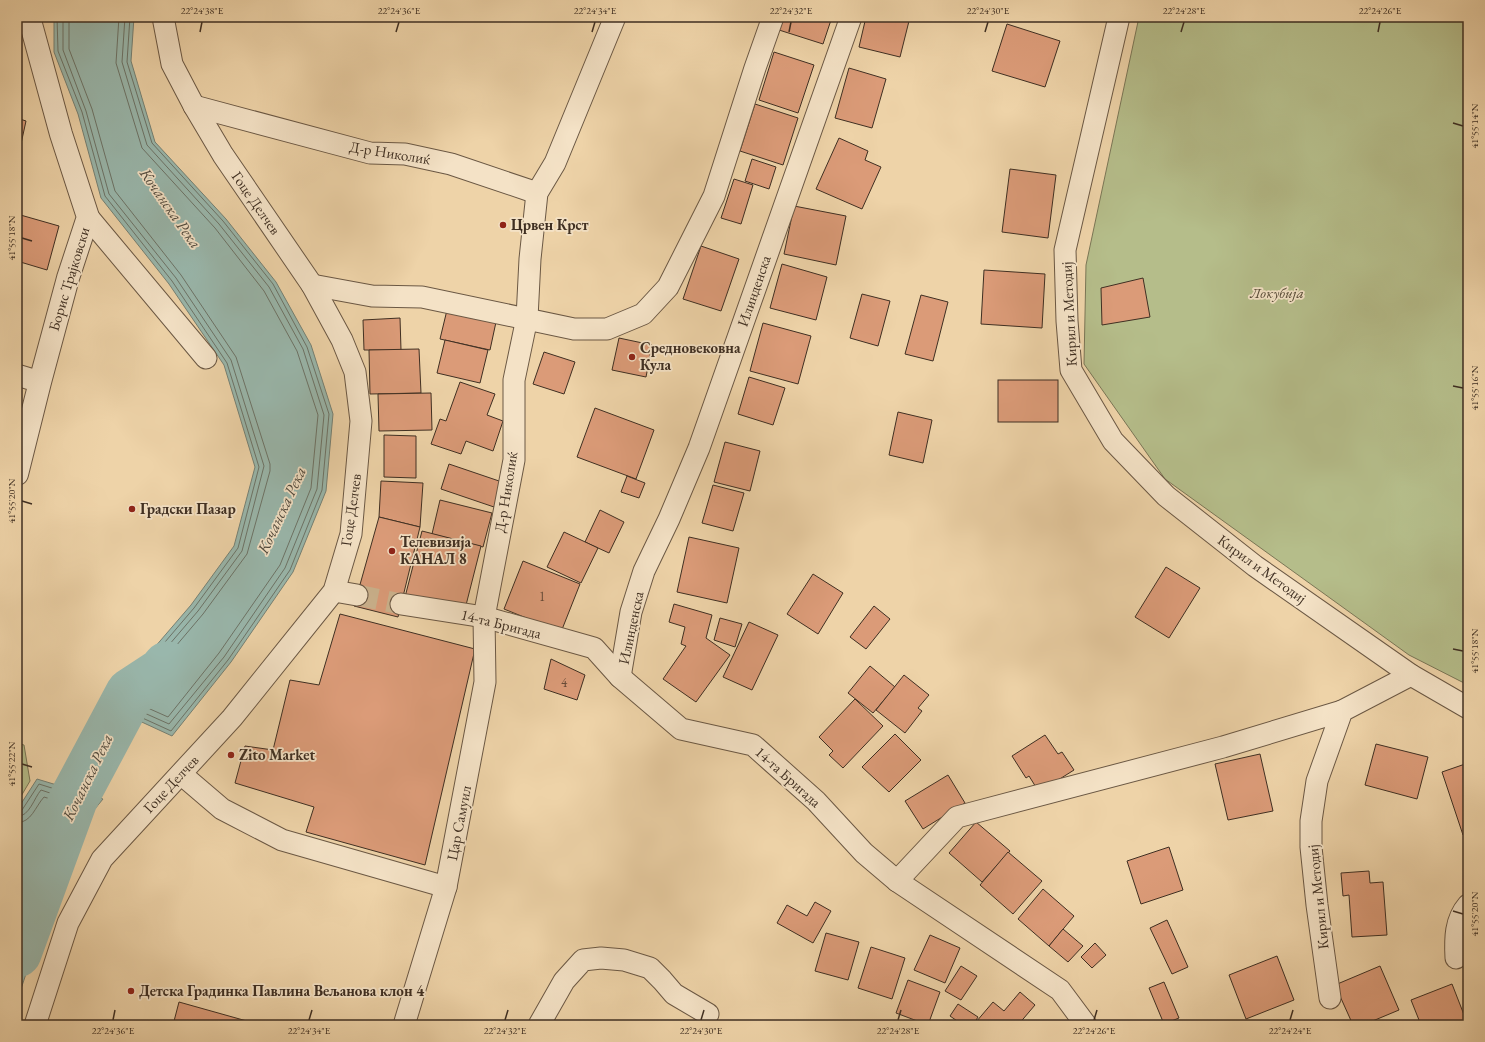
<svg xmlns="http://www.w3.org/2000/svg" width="1485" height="1042" viewBox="0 0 1485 1042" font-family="'EB Garamond',serif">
<rect width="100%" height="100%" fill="#eed3a8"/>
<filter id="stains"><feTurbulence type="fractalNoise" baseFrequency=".005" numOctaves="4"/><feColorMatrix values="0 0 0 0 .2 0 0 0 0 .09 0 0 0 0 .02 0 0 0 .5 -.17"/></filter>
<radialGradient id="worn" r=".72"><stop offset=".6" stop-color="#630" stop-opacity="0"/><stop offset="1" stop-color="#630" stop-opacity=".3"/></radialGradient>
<g fill="#b5bd8a" stroke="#7a7656">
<polygon points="1139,17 1468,17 1468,685 1409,655 1165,479 1084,364 1086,265"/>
<polygon points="17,743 24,745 30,781 17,803"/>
</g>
<g fill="#99b7ac" stroke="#758175">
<polygon points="54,17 134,17 131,61 155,142 226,219 276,282 311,345 333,414 326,491 293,572 231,662 172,736 105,705 191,605 234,546 255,467 224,365 169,284 101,198 78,114 54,52"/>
<polygon points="37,779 103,799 71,838 17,1001 17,810"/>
</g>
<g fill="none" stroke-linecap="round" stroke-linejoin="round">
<g stroke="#6c7367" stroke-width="1">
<polyline points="57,17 58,51 82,112 105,196 172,281 227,363 259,467 238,548 194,608 113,703 114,705 171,731 228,660 290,570 322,490 329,414 307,347 273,284 223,221 152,143 127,62 130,17"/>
<polyline points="63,17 63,50 86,111 109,194 176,278 231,360 264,466 242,551 198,611 121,701 122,703 169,724 224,657 285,568 317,489 324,415 303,349 269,287 219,224 147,145 122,62 125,17"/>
<polyline points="69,17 69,49 92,109 115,191 181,275 236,357 270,464 270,471 247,554 203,614 131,699 132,701 168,717 219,653 280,565 311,488 318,415 297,351 264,291 215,228 142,148 116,63 119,17"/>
<polyline points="17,812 22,810 39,784 93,801 95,802 67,836 17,988"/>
<path d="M 17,817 C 30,816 34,798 41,790 L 86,805 L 63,834 L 17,972"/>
<path d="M 17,823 C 32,822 35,807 44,797 L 76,807 L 57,832 L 17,952"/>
</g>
<polyline stroke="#99b7ac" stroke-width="49" points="17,953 73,800 130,693 162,672 167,666"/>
</g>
<g fill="#db9b78" stroke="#3f2f22">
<polygon points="783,17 832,17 823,44 779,30"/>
<polygon points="866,17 910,17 900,57 859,47"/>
<polygon points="1007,24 1060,41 1045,87 992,71"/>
<polygon points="774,52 814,65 798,113 759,100"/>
<polygon points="849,68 886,79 872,128 835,118"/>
<polygon points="755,104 798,118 783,165 740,151"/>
<polygon points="17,118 26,121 17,162"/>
<polygon points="839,138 868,151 865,160 881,167 862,209 816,189"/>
<polygon points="752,159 776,167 769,189 745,181"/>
<polygon points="1010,169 1056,175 1048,238 1002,232"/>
<polygon points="734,179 753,185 741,224 721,218"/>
<polygon points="794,206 846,216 836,265 784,254"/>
<polygon points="17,214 59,226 47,270 17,261"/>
<polygon points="701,246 739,259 721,311 683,299"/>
<polygon points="782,264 827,277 816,320 770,308"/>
<polygon points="984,270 1045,274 1042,328 981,324"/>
<polygon points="1143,278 1150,317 1102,325 1101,288"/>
<polygon points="862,294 890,301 878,346 850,338"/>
<polygon points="921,295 948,302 933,361 905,354"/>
<polygon points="447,310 496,322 490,350 440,339"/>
<polygon points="400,318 401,350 364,350 363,320"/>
<polygon points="763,323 811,336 798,384 750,371"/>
<polygon points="619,338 652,345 646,377 612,370"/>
<polygon points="445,340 488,350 480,383 437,373"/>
<polygon points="419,349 421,393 370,394 369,350"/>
<polygon points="544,352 575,362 564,394 533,384"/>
<polygon points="749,377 785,388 773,425 738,414"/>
<rect x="998" y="380" width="60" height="42"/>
<polygon points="460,382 495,394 487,415 503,421 493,451 466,441 461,454 431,444 440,419 446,421"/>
<polygon points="431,393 432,430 379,431 378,394"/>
<polygon points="595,408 654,430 636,479 577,457"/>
<polygon points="898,412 932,420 923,463 889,455"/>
<polygon points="384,435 416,436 416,478 384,477"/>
<polygon points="725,442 760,451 750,491 714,482"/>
<polygon points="449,464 502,482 494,507 441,489"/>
<polygon points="627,476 645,483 639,498 621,492"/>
<polygon points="381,481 423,483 420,527 379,517"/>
<polygon points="713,485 744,493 733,531 702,523"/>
<polygon points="440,500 492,513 483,547 432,534"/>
<polygon points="600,510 624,522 609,553 585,542"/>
<polygon points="379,517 420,527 398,617 354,606"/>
<polygon points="422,531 481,546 464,613 405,597"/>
<polygon points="564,532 598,548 581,583 547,567"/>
<polygon points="689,537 739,548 727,603 677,592"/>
<polygon points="523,561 580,584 561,632 504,609"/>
<polygon points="1166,567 1200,588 1169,638 1135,617"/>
<polygon points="813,574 843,593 818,634 787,614"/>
<polygon points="674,604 712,615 706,638 730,655 696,702 663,679 686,646 681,644 685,627 669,622"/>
<polygon points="874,606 890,619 866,649 850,637"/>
<polygon points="340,614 475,649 425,865 306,832 314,807 235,783 245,746 273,750 290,680 319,685"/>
<polygon points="720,618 742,624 735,647 714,640"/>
<polygon points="749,622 778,635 752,690 723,677"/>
<polygon points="551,659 585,675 577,700 544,689"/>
<polygon points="870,666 895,687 873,713 848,693"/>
<polygon points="904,675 929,695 918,708 922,711 905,733 876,710"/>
<polygon points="855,699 883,726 843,768 829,755 833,751 819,737"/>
<polygon points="895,734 921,760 889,792 862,767"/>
<polygon points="1045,735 1058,754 1062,752 1074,770 1039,792 1029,776 1026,778 1012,756"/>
<polygon points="1376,744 1428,757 1417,799 1365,785"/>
<polygon points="1260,754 1273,811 1228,820 1215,764"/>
<polygon points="1468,763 1468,834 1463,835 1442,772"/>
<polygon points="948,775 965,803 923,829 905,801"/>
<polygon points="976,822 1010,851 982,882 949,853"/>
<polygon points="1169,847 1183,890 1141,904 1127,861"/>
<polygon points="1008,852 1042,881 1013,914 980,885"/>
<polygon points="1369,871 1370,883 1383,882 1387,935 1352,937 1349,895 1343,896 1341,873"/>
<polygon points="1043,889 1074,916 1049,946 1018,919"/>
<polygon points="815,902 831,911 813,943 777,923 787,905 807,916"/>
<polygon points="1167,920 1188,967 1172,974 1150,928"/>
<polygon points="1063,929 1083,946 1068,962 1049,946"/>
<polygon points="826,933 859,942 848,980 815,971"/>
<polygon points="930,935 960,948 945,983 914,970"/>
<polygon points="1095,943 1106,955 1092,968 1081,957"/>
<polygon points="871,947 905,958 892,999 858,988"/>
<polygon points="1277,956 1294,1000 1246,1019 1229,975"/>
<polygon points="961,966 977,976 961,1000 945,991"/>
<polygon points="1380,966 1399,1010 1363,1025 1353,1025 1335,985"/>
<polygon points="908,980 940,992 928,1025 896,1013"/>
<polygon points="1164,982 1179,1018 1164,1024 1149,988"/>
<polygon points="1452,984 1468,1025 1421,1025 1411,1000"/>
<polygon points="1020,992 1035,1005 1018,1025 979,1025 976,1022 993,1002 1004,1011"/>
<polygon points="179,1002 261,1025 173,1025"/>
<polygon points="958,1004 978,1017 973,1025 963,1025 950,1016"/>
</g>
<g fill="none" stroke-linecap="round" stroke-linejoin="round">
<polyline stroke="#cbb28d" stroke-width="21" stroke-dasharray="21 10" stroke-linecap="butt" points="357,595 401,604"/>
<defs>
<g id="minor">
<polyline points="1119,17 1065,250 1067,321 1071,370 1113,441 1166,496 1255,566 1411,675 1468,708"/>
<polyline points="194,106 370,153 405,154 451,164 537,193"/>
<polyline points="88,217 206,358"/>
<polyline points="312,285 372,296 422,297 574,329 607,329 643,314 668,287 714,196 755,68 773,17"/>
<polyline points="17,375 40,382"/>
<polyline points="334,591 357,595"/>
<polyline points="401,604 484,617 594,648 620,677 681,729 753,745 816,801 864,853 897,881 1060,990 1086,1025"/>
<polyline points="620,677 631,612 644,571 669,519 699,448 851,17"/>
<polyline points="181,774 222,809 282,840 446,887"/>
<polyline points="897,881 957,817 1223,747 1342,711"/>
<path d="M 1456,958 C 1455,939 1455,920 1468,905"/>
<polyline points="1330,998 1317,905 1311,847 1311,821 1317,781 1342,711 1411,675"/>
<polyline points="35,1025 68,923 102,859 232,718 334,591 351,534 361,421 355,372 342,340 312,285 223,155 194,106 172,64 163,17"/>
<polyline points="404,1025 446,887 485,682 484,617 514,460 514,380 527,318 530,259 537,193 555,163 615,17"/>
<polyline points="539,1025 564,981 583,960 601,958 624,960 650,968 662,980 674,994 708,1014"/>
</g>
<polyline id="tertiary" points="17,474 40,382 68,278 88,217 61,134 29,17"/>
</defs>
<use href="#minor" stroke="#6b5844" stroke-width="23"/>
<use href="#tertiary" stroke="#6b5844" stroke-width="24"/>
<use href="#minor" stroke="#f4e2c6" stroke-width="21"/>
<use href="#tertiary" stroke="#f4e2c6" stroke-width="22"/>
</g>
<path fill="none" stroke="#3f2f22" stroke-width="1.5" d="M 200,32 L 202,22M 396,32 L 399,22M 592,32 L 595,22M 789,32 L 791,22M 985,32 L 988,22M 1181,32 L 1184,22M 1378,32 L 1380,22M 1453,123 L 1463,126M 22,238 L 32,241M 1453,386 L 1463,388M 22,501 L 32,504M 1453,649 L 1463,651M 22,764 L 32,767M 1453,911 L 1463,914M 113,1020 L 115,1010M 309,1020 L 312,1010M 505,1020 L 508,1010M 701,1020 L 704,1010M 898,1020 L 901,1010M 1094,1020 L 1097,1010M 1290,1020 L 1293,1010"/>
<g fill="#8f2418" stroke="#f4e2c6" stroke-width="1.5">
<circle cx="503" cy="225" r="4"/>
<circle cx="632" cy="357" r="4"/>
<circle cx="132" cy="509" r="4"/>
<circle cx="392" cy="551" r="4"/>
<circle cx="231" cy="755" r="4"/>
<circle cx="131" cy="991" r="4"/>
</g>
<g text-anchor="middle" stroke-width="3.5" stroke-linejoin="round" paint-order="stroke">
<g font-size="13" fill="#664a38">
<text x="542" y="601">1</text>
<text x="564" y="687">4</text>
</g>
<g font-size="15" fill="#3f2f22" stroke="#f4e2c6">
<text transform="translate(390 153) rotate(9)" y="5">Д-р Николиќ</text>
<text transform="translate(256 203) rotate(55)" y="5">Гоце Делчев</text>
<text transform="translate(69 279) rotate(-73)" y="5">Борис Трајковски</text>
<text transform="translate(754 291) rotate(-71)" y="5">Илинденска</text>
<text transform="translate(1069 314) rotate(-93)" y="5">Кирил и Методиј</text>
<text transform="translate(506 492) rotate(-81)" y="5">Д-р Николиќ</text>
<text transform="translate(351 510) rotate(-82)" y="5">Гоце Делчев</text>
<text transform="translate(1262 569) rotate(36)" y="5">Кирил и Методиј</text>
<text transform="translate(501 624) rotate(14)" y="5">14-та Бригада</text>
<text transform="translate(631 628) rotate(-78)" y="5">Илинденска</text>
<text transform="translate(788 777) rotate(42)" y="5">14-та Бригада</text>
<text transform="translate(171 784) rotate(-47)" y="5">Гоце Делчев</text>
<text transform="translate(459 823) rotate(-79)" y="5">Цар Самуил</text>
<text transform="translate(1318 897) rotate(-96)" y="5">Кирил и Методиј</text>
</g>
<g font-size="15" font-weight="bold" fill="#3f2f22" stroke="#f4e2c6" text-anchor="start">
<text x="511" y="230">Црвен Крст</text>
<text x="640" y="353">Средновековна<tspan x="640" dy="17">Кула</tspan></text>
<text x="140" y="514">Градски Пазар</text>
<text x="400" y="547">Телевизија<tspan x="400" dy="17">КАНАЛ 8</tspan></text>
<text x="239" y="760">Zito Market</text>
<text x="139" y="996">Детска Градинка Павлина Вељанова клон 4</text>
</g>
<g font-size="15" font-style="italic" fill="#574b37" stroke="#f4e2c6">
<text x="1277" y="298">Локубија</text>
</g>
<g font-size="16" font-style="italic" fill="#514a3e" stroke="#f4e2c6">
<text transform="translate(171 208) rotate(55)" y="6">Кочанска Река</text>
<text transform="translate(281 510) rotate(-65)" y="6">Кочанска Река</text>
<text transform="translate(87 777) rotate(-64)" y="6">Кочанска Река</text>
</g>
</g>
<rect width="1485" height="1042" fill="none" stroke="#eed3a8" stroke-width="44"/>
<rect x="22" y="22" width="1441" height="998" fill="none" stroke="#3f2f22" stroke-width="1.5"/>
<g font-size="10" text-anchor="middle" fill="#3f2f22">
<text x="202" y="14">22°24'38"E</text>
<text x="399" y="14">22°24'36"E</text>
<text x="595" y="14">22°24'34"E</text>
<text x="791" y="14">22°24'32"E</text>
<text x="988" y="14">22°24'30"E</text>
<text x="1184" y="14">22°24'28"E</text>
<text x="1380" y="14">22°24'26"E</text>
<text transform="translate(1474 126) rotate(-90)" y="4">41°55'14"N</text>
<text transform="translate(11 238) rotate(-90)" y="4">41°55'18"N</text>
<text transform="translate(1474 388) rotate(-90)" y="4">41°55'16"N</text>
<text transform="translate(11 501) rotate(-90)" y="4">41°55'20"N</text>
<text transform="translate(1474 651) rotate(-90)" y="4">41°55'18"N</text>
<text transform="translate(11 764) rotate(-90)" y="4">41°55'22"N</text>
<text transform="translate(1474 914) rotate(-90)" y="4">41°55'20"N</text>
<text x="113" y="1034">22°24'36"E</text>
<text x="309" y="1034">22°24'34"E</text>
<text x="505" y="1034">22°24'32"E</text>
<text x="701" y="1034">22°24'30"E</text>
<text x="898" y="1034">22°24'28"E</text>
<text x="1094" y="1034">22°24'26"E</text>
<text x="1290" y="1034">22°24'24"E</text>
</g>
<rect width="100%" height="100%" filter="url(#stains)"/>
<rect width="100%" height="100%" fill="url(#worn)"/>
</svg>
